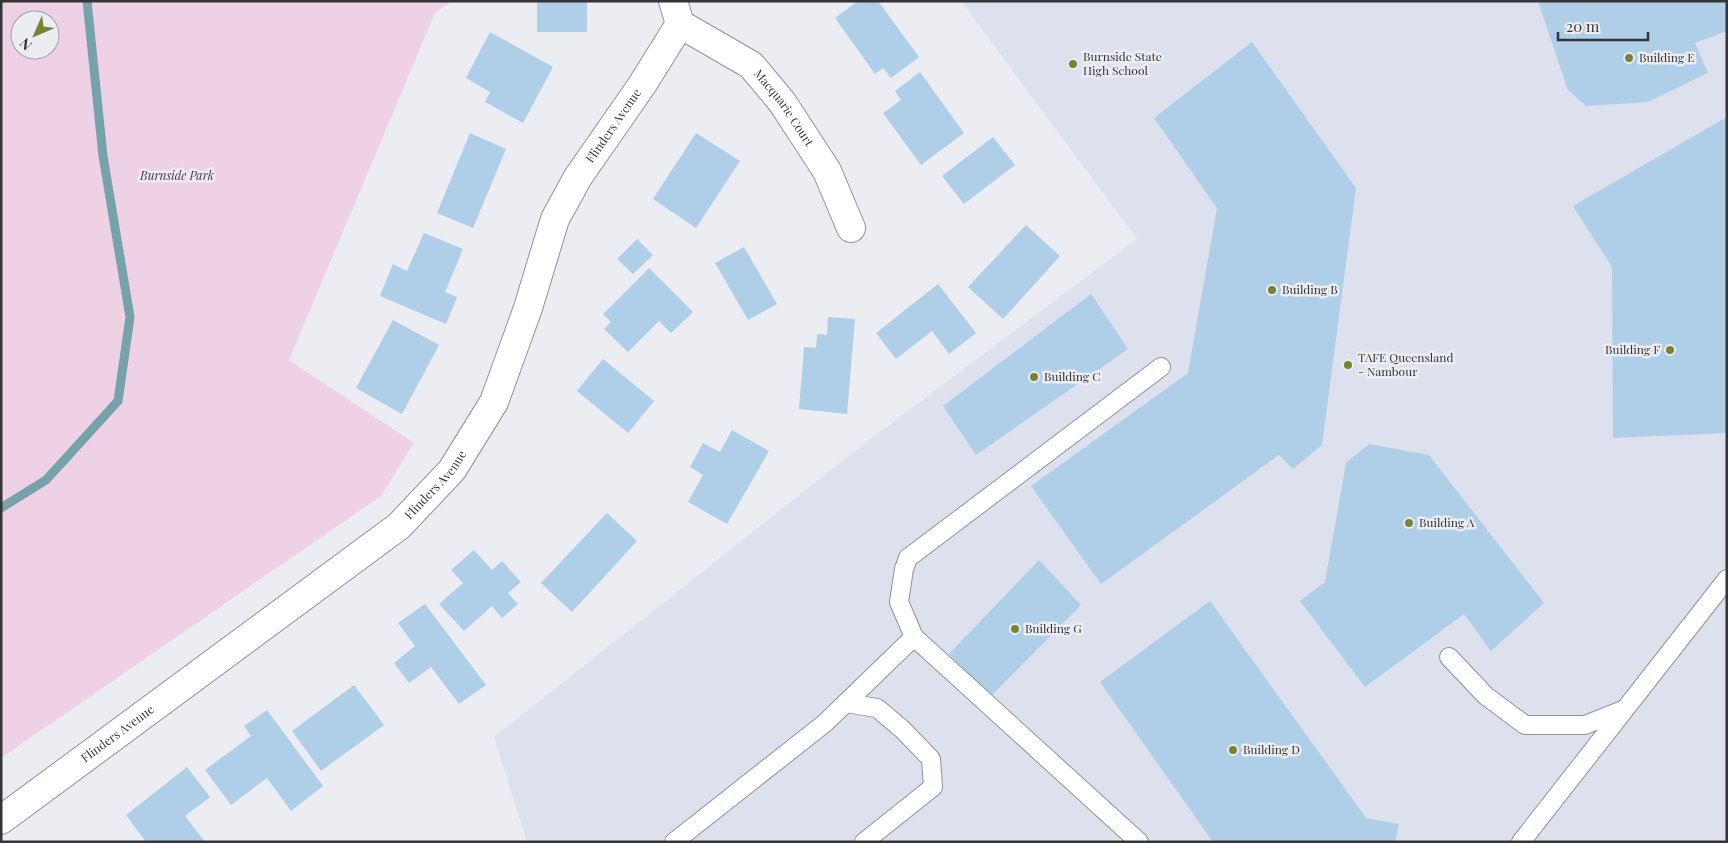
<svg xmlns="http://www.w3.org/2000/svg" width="1728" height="843" viewBox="0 0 1728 843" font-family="'Playfair Display',serif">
<rect width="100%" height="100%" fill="#ebedf3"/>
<polygon fill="#dde1ee" points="961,1 1727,1 1727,842 527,842 494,737 860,447 1137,239"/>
<path fill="#efd1e6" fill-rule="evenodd" d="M 1,1 L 452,1 L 435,13 L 289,360 L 414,443 L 381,496 L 1,758 ZM 20,20 L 50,20 L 50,50 L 20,50 Z"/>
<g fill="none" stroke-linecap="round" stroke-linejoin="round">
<polyline stroke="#76a2aa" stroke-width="9" points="1,508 46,480 118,401 130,317 103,156 87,1"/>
</g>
<g fill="#afcee7">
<rect x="537" y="1" width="50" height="31"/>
<polygon points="858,1 878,1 919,57 891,78 883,68 875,74 835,18"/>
<polygon points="1538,1 1727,1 1727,31 1695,43 1708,73 1648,102 1586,106 1568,90"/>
<polygon points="490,32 553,67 523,123 485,102 490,92 466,78"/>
<polygon points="1252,42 1356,188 1322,445 1293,469 1279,455 1101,584 1031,486 1188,373 1217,208 1154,118"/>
<polygon points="920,72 964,133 921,165 883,113 901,100 895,91"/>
<polygon points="1727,117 1727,433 1613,438 1612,267 1573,206"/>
<polygon points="470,133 506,149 473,228 437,213"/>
<polygon points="696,133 740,161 696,228 653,199"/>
<polygon points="993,137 1015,165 964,204 942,176"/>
<polygon points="1026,225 1060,256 1003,319 968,287"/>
<polygon points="424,233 463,249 445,292 457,297 446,324 380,296 393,264 407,271"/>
<polygon points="637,239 653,255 633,274 617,259"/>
<polygon points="744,247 777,304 748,320 715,263"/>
<polygon points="649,268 693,312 671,333 659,321 628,352 604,329 611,322 603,314"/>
<polygon points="938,284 976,333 949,354 932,331 896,359 876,333"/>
<polygon points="1091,294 1128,349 976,455 943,406"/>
<polygon points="828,317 855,319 847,414 799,409 804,347 816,348 817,334 827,335"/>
<polygon points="393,320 439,345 402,414 356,388"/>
<polygon points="603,359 654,401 628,433 577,391"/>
<polygon points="732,430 769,451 727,524 688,502 703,475 690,467 703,443 720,452"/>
<polygon points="1369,444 1429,455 1544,603 1491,651 1464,614 1365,687 1300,601 1325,582 1346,463"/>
<polygon points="607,513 637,541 572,612 541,583"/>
<polygon points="474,550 492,570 502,561 521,582 508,593 518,604 502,618 492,606 464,631 439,604 463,583 451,570"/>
<polygon points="1039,560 1081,605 991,696 949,654"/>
<polygon points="1210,601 1366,818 1399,824 1395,842 1213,842 1100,682"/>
<polygon points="425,604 486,685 459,704 431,667 409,683 394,663 415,646 398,623"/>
<polygon points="354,685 384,725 321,771 292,731"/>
<polygon points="267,710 323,786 291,811 267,778 231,805 205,770 251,736 244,726"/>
<polygon points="187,767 210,797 185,816 205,842 146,842 126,815"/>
</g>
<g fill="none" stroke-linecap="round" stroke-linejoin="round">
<defs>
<g id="lane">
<polyline points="1449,657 1486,696 1525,725 1585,725 1625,709"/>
<polyline points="846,703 877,708 902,729 931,759 933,787 864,842"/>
<polyline points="674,842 825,723 914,637"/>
<polyline points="1139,842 914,637 899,602 904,569 908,558 1161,367"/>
<polyline points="1521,842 1727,579"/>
</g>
<g id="street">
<path id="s1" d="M 680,24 L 751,65 L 782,102 L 827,171 L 851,228"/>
<path id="s2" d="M 1,820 L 399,526 L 452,470 L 494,402 L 528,308 L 555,219 L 578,177 L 642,85 L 680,24 L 673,1"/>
</g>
</defs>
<use href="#lane" stroke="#919398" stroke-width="20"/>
<use href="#street" stroke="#919398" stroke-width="30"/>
<use href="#lane" stroke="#fff" stroke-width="18"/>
<use href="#street" stroke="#fff" stroke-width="28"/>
</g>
<g fill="#788431" stroke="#ebedf3" stroke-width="2">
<circle cx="1629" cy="58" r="5"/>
<circle cx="1073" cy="64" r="5"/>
<circle cx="1272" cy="290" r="5"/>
<circle cx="1670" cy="350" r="5"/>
<circle cx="1348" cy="365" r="5"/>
<circle cx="1034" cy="377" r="5"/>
<circle cx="1409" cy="523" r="5"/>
<circle cx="1015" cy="629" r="5"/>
<circle cx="1233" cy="750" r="5"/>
</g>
<g text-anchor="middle" stroke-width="5" stroke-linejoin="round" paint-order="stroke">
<g font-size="12" fill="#353538" stroke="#ebedf3" text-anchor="start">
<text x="1083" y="61">Burnside State<tspan x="1083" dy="14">High School</tspan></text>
<text x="1639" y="62">Building E</text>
<text x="1282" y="294">Building B</text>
<text x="1660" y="354" text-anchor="end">Building F</text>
<text x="1358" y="362">TAFE Queensland<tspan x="1358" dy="14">- Nambour</tspan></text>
<text x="1044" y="381">Building C</text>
<text x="1419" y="527">Building A</text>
<text x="1025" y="633">Building G</text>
<text x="1243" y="754">Building D</text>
</g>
<g font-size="12" fill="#353538" stroke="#ebedf3">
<text dy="4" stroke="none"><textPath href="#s1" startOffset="136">Macquarie Court</textPath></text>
<text dy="4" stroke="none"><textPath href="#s2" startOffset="955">Flinders Avenue</textPath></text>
<text dy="4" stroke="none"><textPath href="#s2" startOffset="550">Flinders Avenue</textPath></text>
<text dy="4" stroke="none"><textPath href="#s2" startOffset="145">Flinders Avenue</textPath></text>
</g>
<g font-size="12" font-style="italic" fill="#582d4d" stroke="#ebedf3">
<text x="177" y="180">Burnside Park</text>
</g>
</g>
<rect width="1728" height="843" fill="none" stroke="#353538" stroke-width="5"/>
<g transform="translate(35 35) rotate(225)"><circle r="24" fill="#ebedf3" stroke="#a2a3a8"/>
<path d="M0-4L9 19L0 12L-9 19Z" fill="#788431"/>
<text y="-8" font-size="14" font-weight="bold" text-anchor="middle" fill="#353538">N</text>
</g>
<path d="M1558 32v8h90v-8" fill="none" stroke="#353538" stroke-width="2.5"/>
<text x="1566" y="32" font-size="15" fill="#353538" stroke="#ebedf3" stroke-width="4" paint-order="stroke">20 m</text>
</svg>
